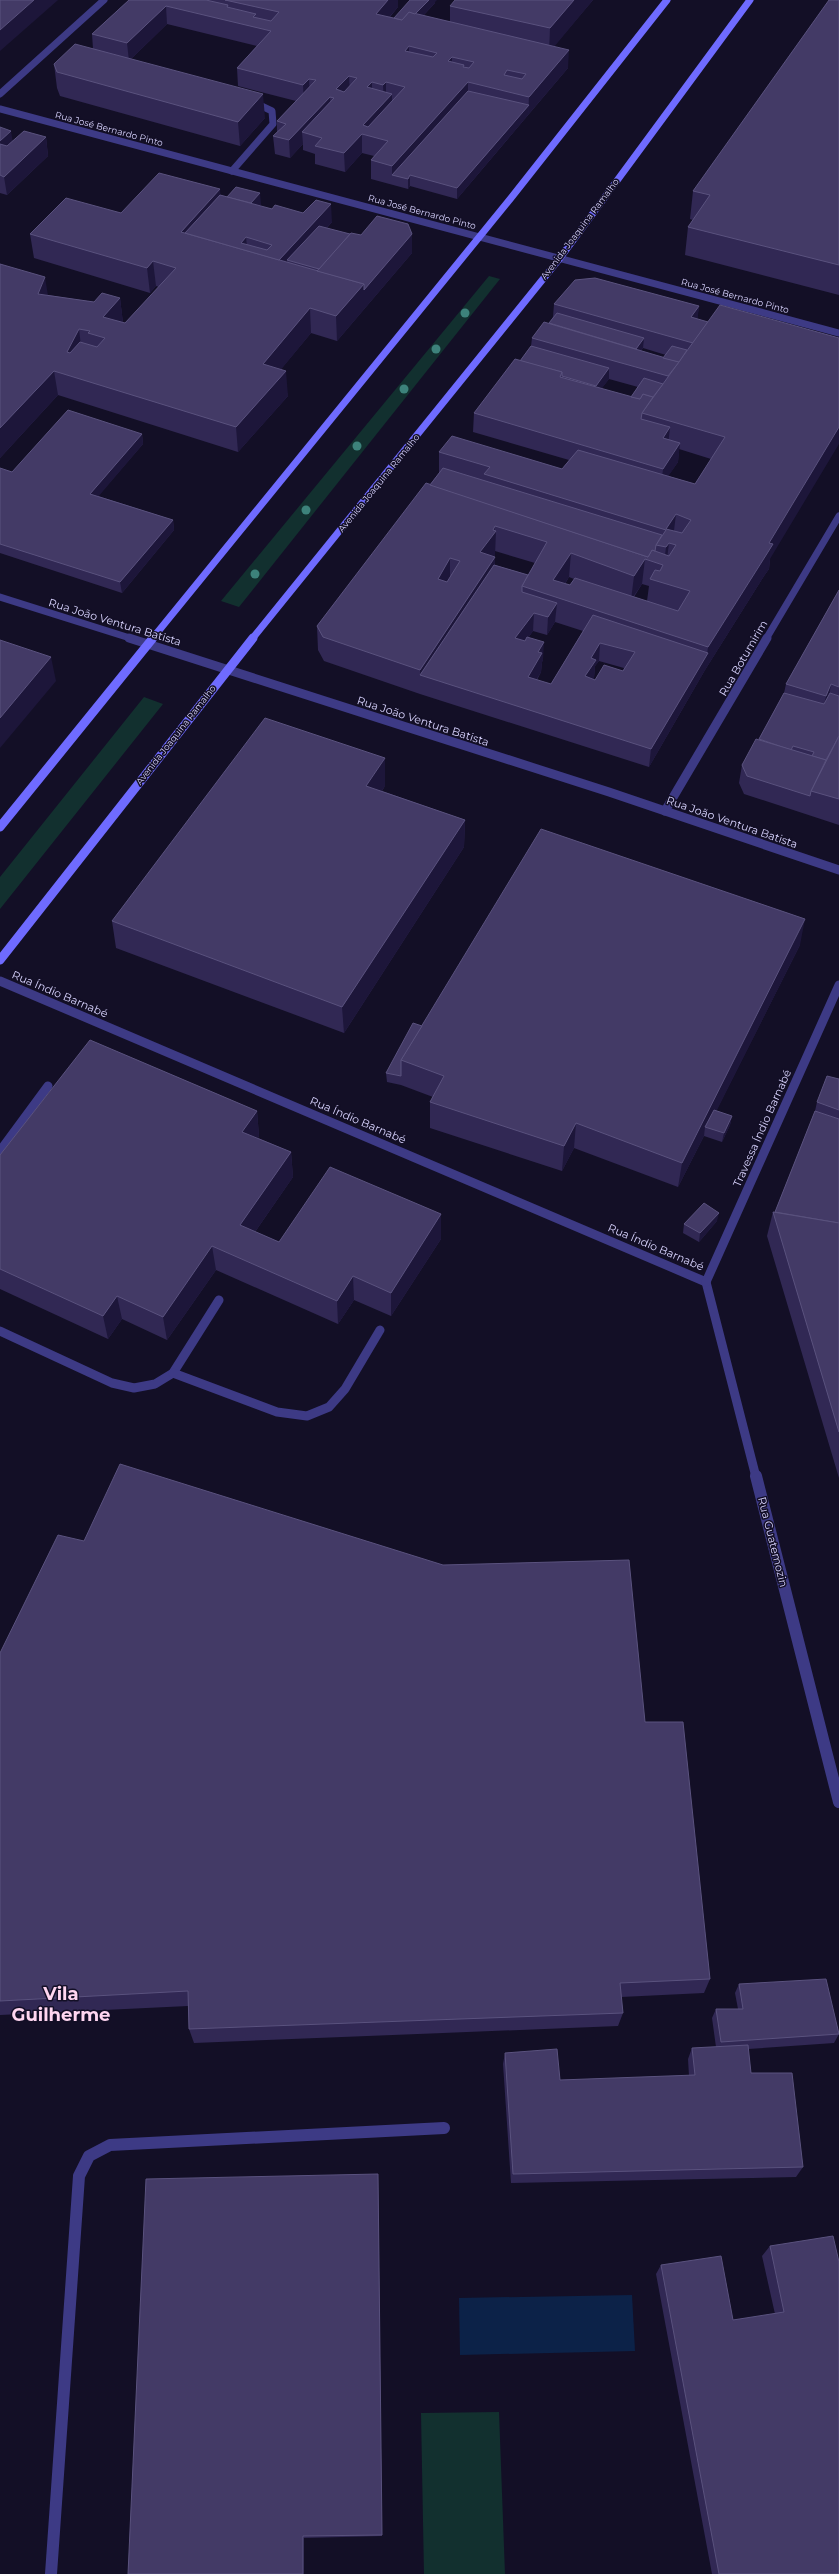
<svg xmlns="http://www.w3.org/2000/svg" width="839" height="2574" viewBox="0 0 839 2574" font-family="Montserrat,sans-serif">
<rect width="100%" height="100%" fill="#130f26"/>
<g fill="#12302f">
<polygon points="489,276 500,279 239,607 221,601"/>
<polygon points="144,697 163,704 0,909 0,877"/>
<polygon points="499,2412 505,2574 424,2574 421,2413"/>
</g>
<polygon fill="#0c2248" points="632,2295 635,2351 460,2355 459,2298"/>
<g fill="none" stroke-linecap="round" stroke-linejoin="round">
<polyline stroke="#3d3a85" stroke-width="7" points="232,171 273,124 272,111 251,101"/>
<g stroke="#3d3a85" stroke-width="9">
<polyline points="0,1151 48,1086"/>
<polyline points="0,1331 112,1383 134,1388 155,1384 173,1373 219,1300"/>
<polyline points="173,1373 277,1412 307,1416 329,1407 345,1389 380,1330"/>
</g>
<polyline stroke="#3d3a85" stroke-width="12" points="51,2574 79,2176 89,2156 110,2145 444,2128"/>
<polyline stroke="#3d3a85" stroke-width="7" points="766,639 839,516"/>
<g stroke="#3d3a85" stroke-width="9">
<polyline points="665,811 767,638"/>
<polyline points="0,981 706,1282"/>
<polyline points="706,1282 756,1477"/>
<polyline points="706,1282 839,985"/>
</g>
<polyline stroke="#3d3a85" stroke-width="12" points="756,1476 839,1802"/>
<g stroke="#3d3a85" stroke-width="7">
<polyline points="0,94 104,0"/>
<polyline points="0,109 839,333"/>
<polyline points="0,597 133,639"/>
</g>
<polyline stroke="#3d3a85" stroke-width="9" points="129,638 609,792 839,870"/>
<g stroke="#6f6bff" stroke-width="7">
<polyline points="152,639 511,198 667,0"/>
<polyline points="252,639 560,258 750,0"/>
</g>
<g stroke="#6f6bff" stroke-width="9">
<polyline points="0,827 153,638"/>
<polyline points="0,960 253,638"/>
</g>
</g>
<g fill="#3d827b">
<circle cx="465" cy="313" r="4.5"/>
<circle cx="436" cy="349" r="4.5"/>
<circle cx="404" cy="389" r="4.5"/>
<circle cx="357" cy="446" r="4.5"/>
<circle cx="306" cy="510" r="4.5"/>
<circle cx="255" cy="574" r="4.5"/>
</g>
<g fill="#312854" fill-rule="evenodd">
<polygon points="129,0 398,0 398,7 390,17 394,18 435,2 435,3 423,16 450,22 450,6 593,0 554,46 568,68 457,199 410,186 408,189 371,179 371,160 374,156 362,153 345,172 315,164 315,154 303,150 303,144 290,158 275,154 273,136 277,132 277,121 296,101 238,86 237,68 257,46 167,24 131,59 265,118 240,146 60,96 57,88 54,64 93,49 92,34"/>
<polygon points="839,0 839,295 685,255 688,227 693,220 690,219 693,191"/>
<polygon points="0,127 13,141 46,137 48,156 7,195 0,193"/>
<polygon points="220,189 220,195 261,204 259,206 272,209 332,222 327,228 412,253 337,341 311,333 281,369 288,396 238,452 58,395 0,458 0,264 48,295 94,302 120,298 123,323 125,323 159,287 156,286 150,293 34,258 30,234 121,213"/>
<path d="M 554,304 L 699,306 L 697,319 L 770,559 L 769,569 L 764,576 L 705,670 L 649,767 L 420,694 L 324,661 L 318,650 L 317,626 L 439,473 L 439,452 L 562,469 L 569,460 L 473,432 L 474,413 L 520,361 L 531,346 L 532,338 L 549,323 L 553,317 ZM 643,348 L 666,355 L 663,358 L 641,351 ZM 609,379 L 638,387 L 631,397 L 601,389 ZM 679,449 L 711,459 L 695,484 L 668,476 L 678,462 ZM 495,551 L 535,563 L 528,575 L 495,565 L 494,556 L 495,555 ZM 569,577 L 574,579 L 570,585 L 565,584 ZM 642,584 L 649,586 L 647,601 L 634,597 ZM 555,622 L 583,631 L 551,684 L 537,680 L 541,672 L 542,662 L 543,660 L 528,638 L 533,631 L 547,635 ZM 599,661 L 624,668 L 623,671 L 595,680 L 593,679 L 594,678 L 595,666 Z"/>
<polygon points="142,434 143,444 98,496 173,520 174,530 122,593 0,553 0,468 12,472"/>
<polygon points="839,590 839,825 744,794 739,783 742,765 759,739 784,693 786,684"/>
<polygon points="385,786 382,791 465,820 464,847 344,1033 116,948 112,921"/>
<polygon points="800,945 716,1111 732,1116 730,1125 722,1142 704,1136 678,1187 574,1148 562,1171 430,1128 430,1102 433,1097 401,1085 387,1082 386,1073 422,1026"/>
<polygon points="839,1079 839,1478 767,1236 773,1212 775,1212 815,1111 817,1102"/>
<polygon points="257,1111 259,1136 258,1138 291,1152 293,1177 255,1232 279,1242 441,1214 441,1239 391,1316 354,1300 338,1324 216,1270 167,1340 122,1319 108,1339 0,1289 0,1155"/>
<polygon points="717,1221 699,1242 683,1233 684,1224"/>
<polygon points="0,1653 645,1722 710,1979 704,1993 621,1997 623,2013 618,2026 194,2043 189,2029 188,2006 0,2015"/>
<polygon points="739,1984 839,2034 834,2043 748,2049 751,2073 803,2167 796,2177 511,2183 503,2064 505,2053 560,2080 689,2076 688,2059 692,2048 716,2047 712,2018 716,2009 738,2009 735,1993"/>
<polygon points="378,2174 382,2536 304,2538 304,2574 128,2574"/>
<polygon points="770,2246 839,2262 839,2574 712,2574 656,2274 661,2265 733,2320 775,2314 762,2256"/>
</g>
<g fill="#1d163a">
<polygon points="34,0 58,0 0,51 0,30"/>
<polygon points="388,0 398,0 398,7 376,32 376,14"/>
<polygon points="429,0 437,0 435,2 435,3 402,38 402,28"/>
<polygon points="574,0 593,0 549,53 550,28"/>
<polygon points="166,6 167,24 129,61 127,43"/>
<polygon points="409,46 409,65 405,51"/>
<polygon points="569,50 568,68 528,115 529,97"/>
<polygon points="452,57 452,75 448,61"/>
<polygon points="349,76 350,94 336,89"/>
<polygon points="309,79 310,97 304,103 303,85"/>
<polygon points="372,82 372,100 367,87"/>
<polygon points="386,82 386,100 392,94 392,112 371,136 363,125 384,103 383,85"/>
<polygon points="468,82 468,101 392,175 392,185 392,166"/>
<polygon points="263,94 265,118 240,146 238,122"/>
<polygon points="330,97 331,115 302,132 303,144 290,158 289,140"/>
<polygon points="529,105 528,115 457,199 457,188"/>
<polygon points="11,131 14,149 0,161 0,141"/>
<polygon points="362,134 362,153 345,172 344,153"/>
<polygon points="46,137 48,156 7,195 4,177"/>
<polygon points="410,175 410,186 408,189 408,179"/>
<polygon points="220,189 222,213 196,242 181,232"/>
<polygon points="260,193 261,204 248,219 247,208"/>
<polygon points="331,204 332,222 295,262 287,260 288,270 275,265"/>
<polygon points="412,234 412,253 337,341 336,316 364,284"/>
<polygon points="246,237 248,256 241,243"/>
<polygon points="153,261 156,286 150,293 147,268"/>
<polygon points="45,277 49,302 38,294"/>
<polygon points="120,298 123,323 103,317"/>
<polygon points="699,306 697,325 691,317"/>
<polygon points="310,308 311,333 265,389 263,364"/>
<polygon points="79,329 82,354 71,377 67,352"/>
<polygon points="644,338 643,348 633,362 634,352"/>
<polygon points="609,368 609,379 596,396 596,386"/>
<polygon points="54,371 58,395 0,458 0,428"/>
<polygon points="286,371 288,396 238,452 236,427"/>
<polygon points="670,427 668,446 663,438"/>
<polygon points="839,427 839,444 770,559 769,569 764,576 705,670 649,767 651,749 707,654 708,647 769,543"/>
<polygon points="142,434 143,444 92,504 90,494"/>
<polygon points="680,443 678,462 661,487 663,469"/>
<polygon points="676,514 673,539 669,543 666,567 663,572 666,547 666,529"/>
<polygon points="173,520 174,530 122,593 120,582"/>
<polygon points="495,526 494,533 496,531 495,555 480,576 480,552"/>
<polygon points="571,553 569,577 556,597 553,580"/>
<polygon points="495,557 495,581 420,675 420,670"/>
<polygon points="450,558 450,583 438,579"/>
<polygon points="645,559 642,584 631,600 634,576"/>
<polygon points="557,603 555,622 547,635 548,617"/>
<polygon points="534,613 533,631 514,657 515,638"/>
<polygon points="544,642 543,660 542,662 541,672 527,695 528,677 538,652"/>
<polygon points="600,643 599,661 595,666 594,678 584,695 585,676 591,658"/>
<polygon points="51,657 56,681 0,748 0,718"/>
<polygon points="831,684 828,703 822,714 826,696"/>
<polygon points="385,758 385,786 367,813 366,786"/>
<polygon points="465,820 464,847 344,1033 342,1007"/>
<polygon points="805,919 800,945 708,1128 705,1127 704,1136 678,1187 682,1163"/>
<polygon points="257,1111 259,1136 245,1157 242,1132"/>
<polygon points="732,1116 730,1125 722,1142 724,1133"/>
<polygon points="576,1123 574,1148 562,1171 564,1146"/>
<polygon points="291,1152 293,1177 243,1249 240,1225"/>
<polygon points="719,1213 717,1221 699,1242 700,1233"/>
<polygon points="441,1214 441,1239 391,1316 391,1293"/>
<polygon points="212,1246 216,1270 167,1340 163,1317"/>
<polygon points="353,1276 354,1300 338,1324 337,1301"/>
<polygon points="117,1296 122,1319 108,1339 103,1316"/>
<polygon points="303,2536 304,2538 304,2574 303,2574"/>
</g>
<g fill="#433a66" stroke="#5a527e" fill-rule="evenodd">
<polygon points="0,0 34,0 0,30"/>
<path d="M 129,0 L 206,0 L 228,5 L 227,7 L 256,14 L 253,17 L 271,21 L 279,12 L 225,0 L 388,0 L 376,14 L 402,20 L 409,12 L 569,50 L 529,97 L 468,82 L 392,166 L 371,160 L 388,141 L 362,134 L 344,153 L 315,146 L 322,138 L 302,132 L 334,98 L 330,97 L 289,140 L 273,136 L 286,124 L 277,121 L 316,80 L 309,79 L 303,85 L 237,68 L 271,31 L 166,6 L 127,43 L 92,34 ZM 409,46 L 437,53 L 433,57 L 405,51 ZM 452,57 L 474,62 L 469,68 L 463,67 L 464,65 L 448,61 ZM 507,70 L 526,74 L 522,79 L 504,75 ZM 349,76 L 357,78 L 344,92 L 336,89 ZM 372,82 L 383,85 L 386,82 L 405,87 L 368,127 L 363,125 L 392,94 L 367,87 Z"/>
<polygon points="410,0 429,0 415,14 409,12 402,20 394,18"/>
<polygon points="455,0 574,0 550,28 450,6"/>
<polygon points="829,0 839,0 839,265 688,227 710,195 693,191"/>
<polygon points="75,44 263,94 238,122 57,72 54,64"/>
<polygon points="468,91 529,105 457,188 410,175 408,179 392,175"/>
<polygon points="0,127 11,131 0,141"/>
<polygon points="24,131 46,137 4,177 0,175 0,144 7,146"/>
<path d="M 159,173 L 220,189 L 181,232 L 364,284 L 336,316 L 310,308 L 263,364 L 286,371 L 236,427 L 54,371 L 0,428 L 0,264 L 45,277 L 38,294 L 94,302 L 102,293 L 120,298 L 103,317 L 125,323 L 176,268 L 153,261 L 147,268 L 30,234 L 66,198 L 121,213 ZM 79,329 L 90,331 L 88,333 L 105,338 L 97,347 L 80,342 L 70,353 L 67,352 Z"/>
<polygon points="236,187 260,193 251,203 227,197"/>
<path d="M 220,195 L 272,209 L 275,205 L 303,213 L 316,200 L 331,204 L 279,260 L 185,233 ZM 246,237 L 272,245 L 267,250 L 241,243 Z"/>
<polygon points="377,216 408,224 412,234 364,290 364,284 317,271 351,233 361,235"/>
<polygon points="319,226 350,234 319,269 287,260"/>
<polygon points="595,278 699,306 691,317 708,322 693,343 554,304 575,280"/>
<path d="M 720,305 L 839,338 L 839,427 L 769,543 L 773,544 L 768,552 L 708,647 L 522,586 L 547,542 L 495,526 L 493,530 L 496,531 L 480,552 L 495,557 L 420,670 L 323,637 L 317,626 L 426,483 L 648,557 L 652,550 L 669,556 L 676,545 L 669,543 L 666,547 L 656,545 L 666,530 L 484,474 L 490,467 L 439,452 L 452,436 L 562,469 L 578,450 L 695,484 L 725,437 L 642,413 ZM 676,514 L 691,520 L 682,533 L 666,529 ZM 571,553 L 634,576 L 645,559 L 663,565 L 660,571 L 655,570 L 650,579 L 690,591 L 678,611 L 575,578 L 570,585 L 553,580 ZM 450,558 L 460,561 L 447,582 L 438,579 Z"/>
<polygon points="557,313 644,338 636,349 549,323"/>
<polygon points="544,322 679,362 668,376 532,338"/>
<polygon points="531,346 609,368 596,386 562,376 562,372 520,361"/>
<polygon points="672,346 687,350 679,362 663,358"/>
<polygon points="515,359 562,372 560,377 640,399 643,394 653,397 642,413 641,419 670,427 663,438 680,443 663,469 474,413"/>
<polygon points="644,378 663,384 653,397 643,394 640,399 631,397"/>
<polygon points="68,410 142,434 90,494 173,520 120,582 0,544 0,468 12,472"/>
<polygon points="443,468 662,535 656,545 655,551 652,550 648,557 430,485"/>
<path d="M 494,565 L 528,575 L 522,586 L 522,592 L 557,603 L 548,617 L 534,613 L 515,638 L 525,641 L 527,637 L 544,642 L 538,652 L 542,653 L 528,677 L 551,684 L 593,615 L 708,653 L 651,749 L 420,675 ZM 600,643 L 635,652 L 623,671 L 604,665 L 595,680 L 585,676 L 596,660 L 591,658 Z"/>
<polygon points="839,590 839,687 831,684 826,696 786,684"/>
<polygon points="0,640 51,657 0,718"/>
<polygon points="784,693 824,704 830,693 839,696 839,736 826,760 812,756 814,752 793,746 791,750 759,739"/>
<polygon points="265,718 385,758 366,786 465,820 342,1007 112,921"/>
<polygon points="839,736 839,799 811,791"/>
<polygon points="756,739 826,760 811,791 810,796 747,776 742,765"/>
<polygon points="541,829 805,919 682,1163 576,1123 564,1146 430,1102 444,1076 401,1060"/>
<polygon points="413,1023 422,1026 401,1060 401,1076 386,1073"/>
<polygon points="90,1040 257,1111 242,1132 291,1152 240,1225 279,1242 330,1167 441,1214 391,1293 353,1276 337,1301 212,1246 163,1317 117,1296 103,1316 0,1269 0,1155"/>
<polygon points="827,1076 839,1079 839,1110 817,1102"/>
<polygon points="714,1110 732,1116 724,1133 705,1127"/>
<polygon points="815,1111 839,1119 839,1223 775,1212"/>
<polygon points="704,1203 719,1213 700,1233 684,1224"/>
<polygon points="773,1212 839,1223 839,1432"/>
<polygon points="120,1464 443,1565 629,1560 645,1722 683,1722 710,1979 620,1983 623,2013 189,2029 188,1991 0,2001 0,1653 58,1535 84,1541"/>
<polygon points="826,1979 839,2034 721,2042 716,2009 743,2009 739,1984"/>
<polygon points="748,2045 751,2073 792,2073 803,2167 513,2174 505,2053 557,2049 560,2080 695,2075 692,2048"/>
<polygon points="378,2174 382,2535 303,2536 303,2574 128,2574 146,2179"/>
<polygon points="833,2236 839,2262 839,2574 719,2574 661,2265 721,2256 733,2320 784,2312 770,2246"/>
</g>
<g text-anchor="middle" stroke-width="3" stroke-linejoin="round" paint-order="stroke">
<g font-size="9" fill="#d9d4ff" stroke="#130f26">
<text transform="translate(109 129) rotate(15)" y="3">Rua José Bernardo Pinto</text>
<text transform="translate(422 212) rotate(15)" y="3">Rua José Bernardo Pinto</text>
<text transform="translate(580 229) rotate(-53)" y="3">Avenida Joaquina Ramalho</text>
<text transform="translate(735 296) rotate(15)" y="3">Rua José Bernardo Pinto</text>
<text transform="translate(379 483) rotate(-51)" y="3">Avenida Joaquina Ramalho</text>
<text transform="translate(176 735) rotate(-52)" y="3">Avenida Joaquina Ramalho</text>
</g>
<g font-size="11" fill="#d9d4ff" stroke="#130f26">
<text transform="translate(115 622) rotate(17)" y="4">Rua João Ventura Batista</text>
<text transform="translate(743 658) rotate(-60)" y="4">Rua Botumirim</text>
<text transform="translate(423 721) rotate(18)" y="4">Rua João Ventura Batista</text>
<text transform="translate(732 822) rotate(19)" y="4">Rua João Ventura Batista</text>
<text transform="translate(60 994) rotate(23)" y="4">Rua Índio Barnabé</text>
<text transform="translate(358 1120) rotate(23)" y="4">Rua Índio Barnabé</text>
<text transform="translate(762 1128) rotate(-66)" y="4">Travessa Índio Barnabé</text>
<text transform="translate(656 1247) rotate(23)" y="4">Rua Índio Barnabé</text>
<text transform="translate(773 1542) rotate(76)" y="4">Rua Guatemozin</text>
</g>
<g font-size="18" font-weight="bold" fill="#ffd6f0" stroke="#130f26">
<text x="61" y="2000">Vila<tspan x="61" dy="21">Guilherme</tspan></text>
</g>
</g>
</svg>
